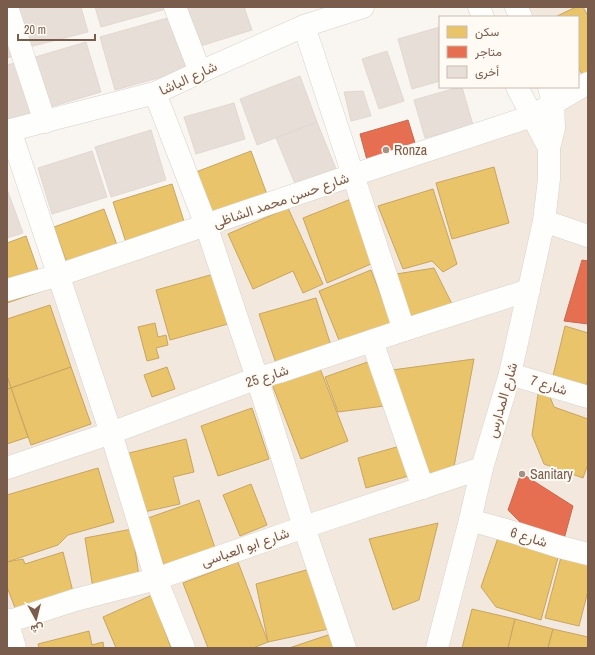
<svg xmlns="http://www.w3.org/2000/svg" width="595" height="655" viewBox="0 0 595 655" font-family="'Archivo Narrow',Vazirmatn,sans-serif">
<rect width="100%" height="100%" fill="#f9f5f0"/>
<g fill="#f2e8de">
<polygon points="522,7 588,7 588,648 440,648 531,292 555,106 578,87 578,17 527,17"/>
<polygon points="531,117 549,180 435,648 7,648 7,296"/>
</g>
<g fill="#e9c46a" stroke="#c8a561">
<polygon points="576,7 583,7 588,16 588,73 583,76 578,67 578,17 555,17"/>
<polygon points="251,151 272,208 218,228 196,172"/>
<polygon points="494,167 509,223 452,239 436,183"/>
<polygon points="172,184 190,240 131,258 113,202"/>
<polygon points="433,189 457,264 443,272 432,261 403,269 378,206"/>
<polygon points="351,199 371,264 327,283 303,218"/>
<polygon points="288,208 323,284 303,293 293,271 253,289 228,234"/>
<polygon points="104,209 122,259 72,277 54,227"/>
<polygon points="26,236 45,290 7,303 7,243"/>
<polygon points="434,268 453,306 405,321 390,275"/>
<polygon points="371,270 394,330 343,350 319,291"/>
<polygon points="214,274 228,324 170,340 156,290"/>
<polygon points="316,298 333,352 279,372 259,314"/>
<polygon points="50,305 71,367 11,388 7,376 7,319"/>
<polygon points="155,323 158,337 166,335 168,345 156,348 159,358 147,361 138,327"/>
<polygon points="565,326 588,333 588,379 585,389 552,380"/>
<polygon points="376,359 392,405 338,412 325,377"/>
<polygon points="474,359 453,472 430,478 392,370"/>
<polygon points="319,366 348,441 301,459 272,384"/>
<polygon points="71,367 91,424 31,445 11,388"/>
<polygon points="167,367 175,389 152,397 144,375"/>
<polygon points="541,374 554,407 588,419 588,464 583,478 544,464 532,435"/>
<polygon points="7,376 11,388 7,389"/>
<polygon points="11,388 28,437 7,444 7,389"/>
<polygon points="252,408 269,459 218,476 201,426"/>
<polygon points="186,439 194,472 173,477 180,504 144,512 129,453"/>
<polygon points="400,446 412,475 366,488 358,458"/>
<polygon points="98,468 114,522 68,535 58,545 7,562 7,495"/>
<polygon points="251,484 267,525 240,536 223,495"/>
<polygon points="199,500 216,551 165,569 148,518"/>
<polygon points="438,523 419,600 393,610 369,539"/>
<polygon points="502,526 559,554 541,620 496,607 481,587"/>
<polygon points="132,529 140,583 94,595 85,538"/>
<polygon points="63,552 75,600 17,613 7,587 7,562 23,559 25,564"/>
<polygon points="561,557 588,564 588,591 579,626 545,618"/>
<polygon points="238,562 268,642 253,648 208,648 183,583"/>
<polygon points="317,567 333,628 268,642 256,584"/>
<polygon points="152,595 171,648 116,648 103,617"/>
<polygon points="472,609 515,619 508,648 462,648"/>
<polygon points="515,619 553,629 548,648 508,648"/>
<polygon points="553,629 588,637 588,648 548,648"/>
<polygon points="89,631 92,645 103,642 104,648 39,648 38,644"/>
<polygon points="331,634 336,648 289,648"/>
</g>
<g fill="#e76f51" stroke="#c66950">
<polygon points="408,120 416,146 367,160 360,134"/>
<polygon points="582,260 588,261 588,324 564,321"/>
<polygon points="521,473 573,506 564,539 525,527 508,510"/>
</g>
<g fill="#e6ded7" stroke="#e2d8d2">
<polygon points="19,7 81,7 88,32 29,47"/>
<polygon points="95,7 166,7 166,9 101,27"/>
<polygon points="181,7 244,7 252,30 194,48"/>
<polygon points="7,17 18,55 7,58"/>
<polygon points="171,17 187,70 115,90 100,37"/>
<polygon points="440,27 440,81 412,89 398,39"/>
<polygon points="86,42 101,92 47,108 32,58"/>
<polygon points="387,51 404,101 379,109 362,59"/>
<polygon points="24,61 37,114 7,122 7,65"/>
<polygon points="300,76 317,122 257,145 240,99"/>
<polygon points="459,87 462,87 473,125 425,138 414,100"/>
<polygon points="363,91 371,116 351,121 344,92"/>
<polygon points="234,103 245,139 196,154 184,117"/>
<polygon points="317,122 336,169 296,186 276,138"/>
<polygon points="151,130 166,180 111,197 95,147"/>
<polygon points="92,151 107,197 52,214 38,168"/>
<polygon points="7,189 23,233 7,238"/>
</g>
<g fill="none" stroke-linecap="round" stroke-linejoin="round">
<defs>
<g id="minor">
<polyline points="7,7 45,122"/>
<polyline points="175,7 200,72"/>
<polyline points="304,26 404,330"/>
<polyline points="155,93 206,225 257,378 304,527 345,648"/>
<polyline points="10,130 111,433 156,579 184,648"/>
<polyline points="7,131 155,93 200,72 304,26 363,7"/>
<polyline points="544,221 588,236"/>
<polyline points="7,290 59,275 353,175 532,116 588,83"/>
<polyline points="372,341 423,488"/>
<polyline points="510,374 588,397"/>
<polyline points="7,468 111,433 257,378 279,372 404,330 529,290"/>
<polyline points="470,520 516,533 560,547 588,554"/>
<polyline points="7,620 15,648"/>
<polyline points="7,622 75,600 156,579 304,527 482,468"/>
</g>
<g id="tertiary">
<polyline points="479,7 483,17"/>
<polyline points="516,7 521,17"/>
<polyline points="517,87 549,148"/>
<polyline points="437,648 470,520 482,468 510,374 544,221 549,179 549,148 554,128 553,103 549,87"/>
</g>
</defs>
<use href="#minor" stroke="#d7d1cb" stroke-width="23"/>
<use href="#tertiary" stroke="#d7d1cb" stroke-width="23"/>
<use href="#minor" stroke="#fefefd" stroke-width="22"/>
<use href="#tertiary" stroke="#fefefd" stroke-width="22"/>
</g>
<g fill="#a69286" stroke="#fffaf3" stroke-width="1.5">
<circle cx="386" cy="150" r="4"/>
<circle cx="522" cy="474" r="4"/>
</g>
<g text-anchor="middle" stroke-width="4" stroke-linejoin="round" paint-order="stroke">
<g font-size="14" fill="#7a5c4d" stroke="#fffaf3">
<text transform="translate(188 78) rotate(-25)" y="5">شارع الباشا</text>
<text transform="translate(281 200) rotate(-19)" y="5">شارع حسن محمد الشاظى</text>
<text transform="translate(267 376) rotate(-18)" y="5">شارع 25</text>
<text transform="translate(549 385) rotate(17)" y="5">شارع 7</text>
<text transform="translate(502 400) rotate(-74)" y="5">شارع المدارس</text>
<text transform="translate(529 537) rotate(17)" y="5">شارع 6</text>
<text transform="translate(245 547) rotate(-19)" y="5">شارع ابو العباسى</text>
</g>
<g font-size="14" fill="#7a5c4d" stroke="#fffaf3" text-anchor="start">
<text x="394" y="155">Ronza</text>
<text x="530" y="479">Sanitary</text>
</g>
</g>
<rect width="595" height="655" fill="none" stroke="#7a5c4d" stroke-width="16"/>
<rect x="439" y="16" width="140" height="72" fill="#fffaf3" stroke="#cabbb1"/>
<rect x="447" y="26" width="20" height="12" fill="#e9c46a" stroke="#cabbb1"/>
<text x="475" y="36" font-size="12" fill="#7a5c4d">سكن</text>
<rect x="447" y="46" width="20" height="12" fill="#e76f51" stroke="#cabbb1"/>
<text x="475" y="56" font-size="12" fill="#7a5c4d">متاجر</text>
<rect x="447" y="66" width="20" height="12" fill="#e6ded7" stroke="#cabbb1"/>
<text x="475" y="76" font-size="12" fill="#7a5c4d">أخرى</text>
<g transform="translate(36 619) rotate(173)" stroke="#fffaf3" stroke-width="3" paint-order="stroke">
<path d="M0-3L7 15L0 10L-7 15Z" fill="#7a5c4d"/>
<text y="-6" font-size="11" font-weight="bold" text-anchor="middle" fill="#7a5c4d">ش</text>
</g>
<path d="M18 34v6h77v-6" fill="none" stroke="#7a5c4d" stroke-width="2"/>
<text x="24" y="34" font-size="12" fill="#7a5c4d" stroke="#fffaf3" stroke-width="3" paint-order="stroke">20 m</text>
</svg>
